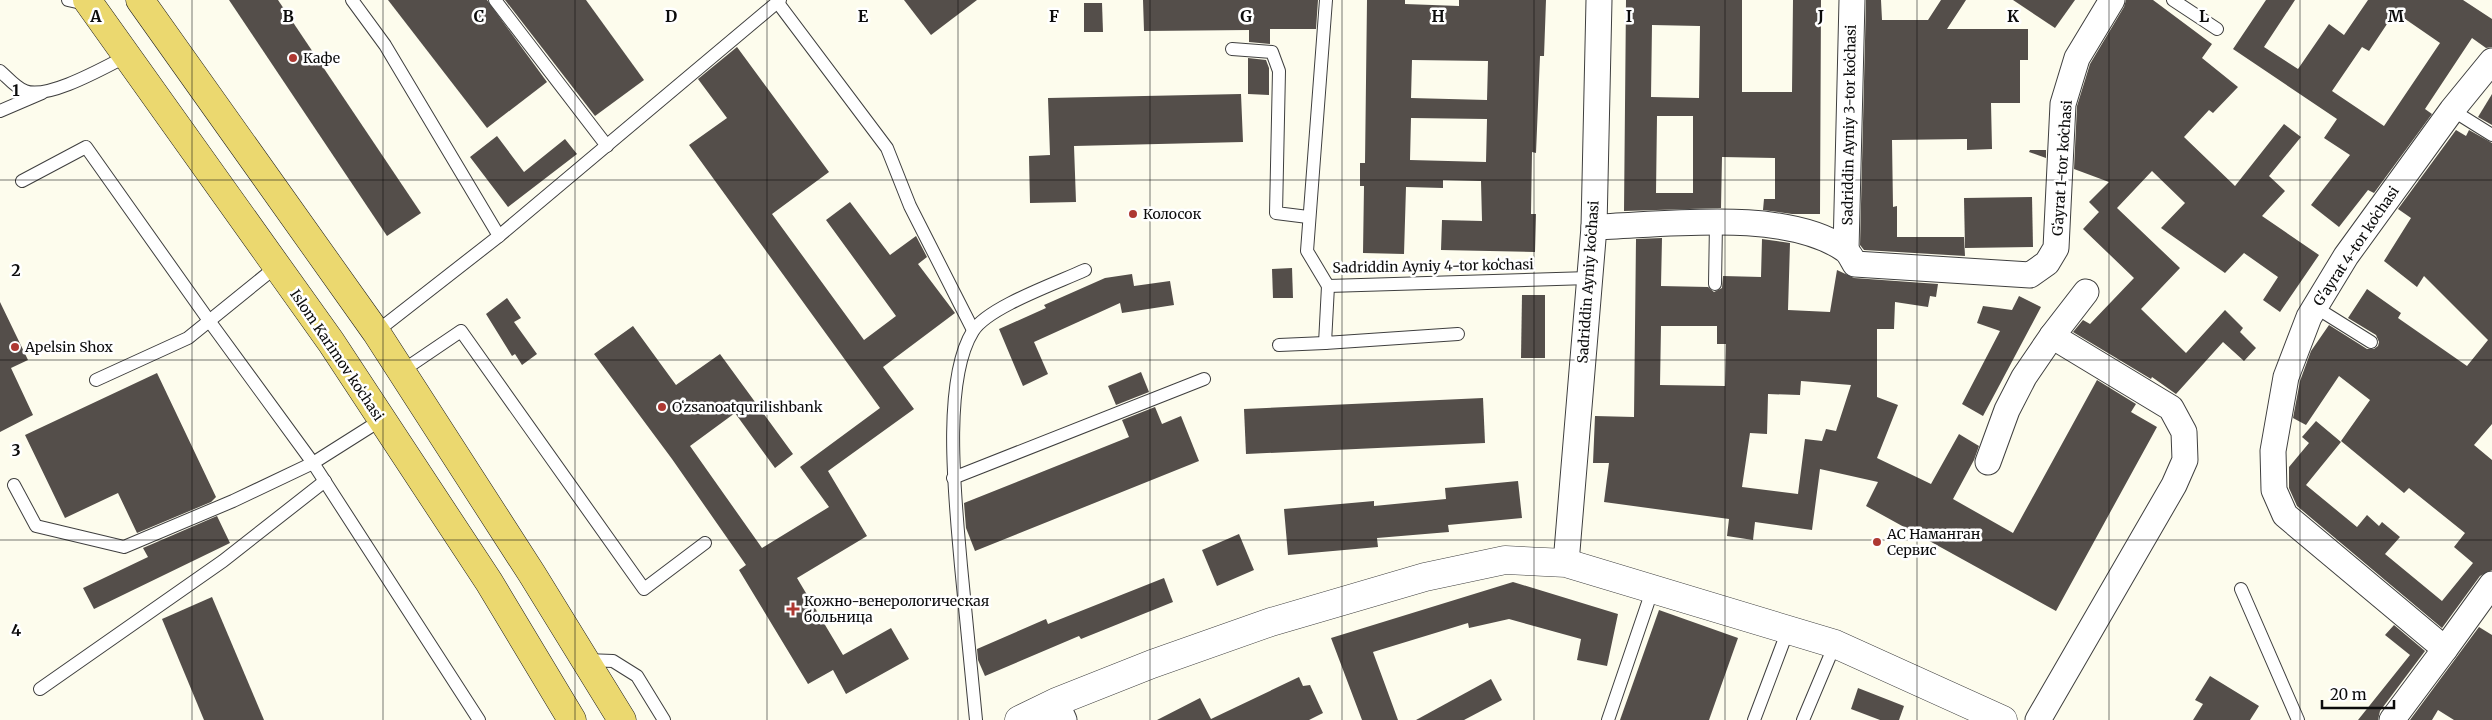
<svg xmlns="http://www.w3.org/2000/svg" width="2492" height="720" viewBox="0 0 2492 720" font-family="Merriweather,serif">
<rect width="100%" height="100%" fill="#fdfced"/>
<g fill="#544e4a" fill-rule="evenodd">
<polygon points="229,0 278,0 421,213 387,236"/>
<polygon points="388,0 487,0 547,82 487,128"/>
<polygon points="505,0 586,0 644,80 595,116"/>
<polygon points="904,0 977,0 931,35"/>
<polygon points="1143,0 1318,0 1316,29 1270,29 1270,44 1249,42 1249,30 1144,31"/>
<path d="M 1367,0 L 1405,0 L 1405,4 L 1459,6 L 1459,0 L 1546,0 L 1544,56 L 1540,56 L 1536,153 L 1532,152 L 1531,214 L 1536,214 L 1535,252 L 1441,250 L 1442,220 L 1482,221 L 1481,181 L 1443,180 L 1443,188 L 1406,187 L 1404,254 L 1363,253 L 1364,186 L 1360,186 L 1360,163 L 1365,163 ZM 1412,60 L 1488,61 L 1487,100 L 1411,98 ZM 1411,118 L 1487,119 L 1486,162 L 1410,160 Z"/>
<path d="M 1626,0 L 1742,0 L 1742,92 L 1792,92 L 1793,0 L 1821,0 L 1820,214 L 1792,214 L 1763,210 L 1764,199 L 1775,199 L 1775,158 L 1722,157 L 1721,208 L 1624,211 ZM 1652,25 L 1700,26 L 1699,98 L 1651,97 ZM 1657,116 L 1693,116 L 1693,193 L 1656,193 Z"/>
<polygon points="1866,0 1881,0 1882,20 1928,20 1941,0 1966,0 1947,29 2028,29 2028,60 2020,60 2020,103 1991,103 1992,149 1967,150 1967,139 1892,140 1893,207 1897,206 1897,237 1964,237 1965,256 1864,250 1860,245"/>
<polygon points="2013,0 2075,0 2055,28"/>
<polygon points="2126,0 2153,0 2212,44 2202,58 2238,87 2213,113 2209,110 2184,137 2235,186 2284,124 2301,137 2269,176 2285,191 2262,216 2319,255 2280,312 2263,300 2278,277 2244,253 2225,273 2161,228 2185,203 2152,171 2117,208 2180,268 2141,309 2186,353 2225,310 2243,328 2240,332 2256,348 2244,361 2223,342 2176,394 2152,377 2151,379 2073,332 2083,320 2090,324 2134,278 2083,229 2099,212 2089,202 2109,182 2074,169 2077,106 2090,64 2124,7"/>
<path d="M 2266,0 L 2295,0 L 2264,47 L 2298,69 L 2329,24 L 2344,35 L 2368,0 L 2463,0 L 2492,19 L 2492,47 L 2486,48 L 2472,38 L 2425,109 L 2432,114 L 2374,193 L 2368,190 L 2339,227 L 2311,205 L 2350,155 L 2324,138 L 2337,119 L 2233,49 ZM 2395,12 L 2440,43 L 2384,126 L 2332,91 L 2362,47 L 2369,51 Z"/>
<polygon points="1084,3 1102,3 1103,32 1084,32"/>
<polygon points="737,47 829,172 772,214 864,340 896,316 826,220 850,202 890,255 916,236 927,257 918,264 955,313 883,367 914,409 828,471 867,536 797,578 843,655 891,628 909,659 846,694 833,670 808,684 739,570 746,565 672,459 594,354 633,326 676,385 720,354 793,454 775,468 735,413 690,446 762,548 829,507 800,467 880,408 689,145 727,118 698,79"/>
<polygon points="1248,58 1266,60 1269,68 1269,95 1248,94"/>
<polygon points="1241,94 1243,142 1074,146 1076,202 1030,203 1029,156 1050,155 1048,98"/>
<polygon points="2492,94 2492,125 2478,117"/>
<polygon points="2456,130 2466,136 2469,130 2492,143 2492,424 2474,445 2492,460 2492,570 2480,576 2442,628 2297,506 2289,488 2289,467 2309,443 2302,437 2316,421 2341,442 2306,485 2357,527 2367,515 2379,526 2382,522 2400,537 2385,554 2442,601 2473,563 2454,547 2465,533 2409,488 2404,493 2341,441 2370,400 2339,376 2306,425 2293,418 2300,381 2311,351 2329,325 2367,349 2374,349 2378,346 2379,342 2376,335 2348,318 2367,289 2401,313 2398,318 2467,366 2488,340 2424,276 2417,287 2384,261 2411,218 2398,209"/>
<polygon points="497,136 524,172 565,139 577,154 508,207 470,157"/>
<polygon points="2030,150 2046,150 2046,158 2029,152"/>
<polygon points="2032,197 2033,247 1965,248 1964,198"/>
<path d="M 1662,238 L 1661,286 L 1708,287 L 1714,292 L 1722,288 L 1723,276 L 1761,277 L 1762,239 L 1790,243 L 1788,310 L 1830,312 L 1837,270 L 1854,278 L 1938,284 L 1936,297 L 1930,296 L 1928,307 L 1895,302 L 1894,329 L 1877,329 L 1877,397 L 1898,405 L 1877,458 L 1931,484 L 1959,434 L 1979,446 L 1974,460 L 1953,499 L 2013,533 L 2097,380 L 2136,404 L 2131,412 L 2157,427 L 2056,611 L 1866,506 L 1878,482 L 1820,469 L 1812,530 L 1755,522 L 1753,540 L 1727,536 L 1729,519 L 1604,502 L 1609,463 L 1593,463 L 1595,416 L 1634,417 L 1636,239 ZM 1661,326 L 1717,326 L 1717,344 L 1726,344 L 1725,386 L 1660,385 ZM 1801,381 L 1851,385 L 1836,431 L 1826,429 L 1822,441 L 1805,439 L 1798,494 L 1742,487 L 1750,433 L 1767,434 L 1768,394 L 1800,395 Z"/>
<polygon points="1292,268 1293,298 1273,298 1272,269"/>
<polygon points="1132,274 1134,286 1170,281 1174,305 1122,313 1120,303 1034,342 1048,374 1023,386 999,329 1046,308 1044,305 1105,278"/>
<polygon points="1522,295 1545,295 1545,358 1521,358"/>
<polygon points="2019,296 2041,307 1983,416 1962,404 2000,331 1977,323 1983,306 2012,310"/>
<polygon points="507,298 521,318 514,322 537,354 522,365 515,354 512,356 486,314"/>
<polygon points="0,302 28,360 11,368 33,415 0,432"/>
<polygon points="1141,372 1149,392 1116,405 1108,386"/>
<polygon points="157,373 216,497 211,502 137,533 118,493 65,518 25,435"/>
<polygon points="1483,398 1485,443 1246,454 1244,409"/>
<polygon points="1155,407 1162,424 1181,416 1199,461 975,551 966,528 964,503 1129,437 1122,420"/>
<polygon points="1518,481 1522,518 1448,525 1449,532 1377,538 1378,547 1288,555 1284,509 1374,501 1374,506 1446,499 1445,488"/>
<polygon points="217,516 230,543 94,609 83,588 148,557 143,548"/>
<polygon points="1239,534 1254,570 1217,586 1202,550"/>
<polygon points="1164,578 1173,602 1081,639 1079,636 985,676 978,660 977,649 1046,619 1048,624"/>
<polygon points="1513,582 1618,614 1607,666 1577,660 1581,639 1509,619 1469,628 1468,623 1373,652 1398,720 1362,720 1331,638"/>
<polygon points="212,597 264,720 204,720 162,619"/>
<polygon points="1659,610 1738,638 1709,720 1620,720"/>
<polygon points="2394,625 2425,651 2380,711 2378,720 2358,720 2410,655 2385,635"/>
<polygon points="2479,627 2492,635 2492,720 2454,720 2438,710 2432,720 2410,720"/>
<polygon points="2210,676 2259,706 2250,720 2193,720 2203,704 2195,700"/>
<polygon points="1299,677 1303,686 1310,685 1323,713 1309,720 1157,720 1200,698 1211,719"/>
<polygon points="1491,679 1502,700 1464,720 1416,720"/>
<polygon points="1858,688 1904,706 1899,720 1880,720 1851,709"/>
</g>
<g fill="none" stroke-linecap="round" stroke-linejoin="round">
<defs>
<g id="service">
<polyline points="68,0 90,5"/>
<polyline points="352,0 385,45 499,236"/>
<polyline points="495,0 607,146"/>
<polyline points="1326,0 1307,251 1328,286 1589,278"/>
<polyline points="2173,0 2217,29"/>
<polyline points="778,3 887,148 910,206 973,330"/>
<polyline points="1232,49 1272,52 1279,71 1276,213 1308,217"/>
<path d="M 0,71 C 7,77 16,88 25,91 C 48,100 105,67 127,56"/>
<polyline points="2452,110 2492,135"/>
<polyline points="0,111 42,93"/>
<polyline points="22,181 86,147 210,322 313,463 479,720"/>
<polyline points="1715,284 1716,223"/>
<polyline points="1328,286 1325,343 1458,334"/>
<polyline points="2315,307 2371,342"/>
<polyline points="376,332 499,236 780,0"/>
<polyline points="1279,345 1325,343"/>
<polyline points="402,371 461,331 644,589 705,543"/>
<polyline points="96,380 188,338 277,266"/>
<polyline points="953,478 1204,379"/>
<polyline points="14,485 36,526 124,547 233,501 313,463 381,420"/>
<polyline points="2241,589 2298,720"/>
<polyline points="586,660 613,661 637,676 664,720"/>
<polyline points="40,689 223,561 325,481"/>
<path d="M 976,720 C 971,669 966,617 961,566 C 956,506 941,382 973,331 C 988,307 1057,283 1085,270"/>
<polyline points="1608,720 1653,588"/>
<polyline points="1754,720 1788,630"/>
<polyline points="1803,720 1835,644"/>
</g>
<g id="minor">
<path d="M 1594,227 C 1664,225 1784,208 1844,249 C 1849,252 1852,259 1855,264 L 2030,275 L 2047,263 L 2056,248 L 2063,104 L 2077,58 L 2112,0"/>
<polyline points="1846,250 1852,0"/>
<polyline points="1988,462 2007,410 2024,377 2052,336"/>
<polyline points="1566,563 1594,227 1599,0"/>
<polyline points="2445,649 2492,584"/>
<polyline points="1056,702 1064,720"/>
<polyline points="2038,720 2174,485 2185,460 2184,432 2171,408 2052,336 2086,292"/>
<polyline points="2392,720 2445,649 2285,515 2274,490 2273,451 2286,377 2309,317 2346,256 2452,110 2492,61"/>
</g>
<polyline id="tertiary" points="1019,720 1056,702 1152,664 1271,622 1425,577 1505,560 1566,563 1835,644 2003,720"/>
<g id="primary">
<polyline points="87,0 331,342 489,582 572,720"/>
<polyline points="140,0 376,332 532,574 622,720"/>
</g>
</defs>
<use href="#service" stroke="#3f3f3f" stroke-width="14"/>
<use href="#minor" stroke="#3f3f3f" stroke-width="27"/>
<use href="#tertiary" stroke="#3f3f3f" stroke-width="29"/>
<use href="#primary" stroke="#1d1d1d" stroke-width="29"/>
<use href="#service" stroke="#fff" stroke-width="12"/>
<use href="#minor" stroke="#fff" stroke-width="25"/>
<use href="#tertiary" stroke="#fff" stroke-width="28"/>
<use href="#primary" stroke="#ebd86f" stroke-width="28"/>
</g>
<path fill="none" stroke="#0c0c0c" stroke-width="1" stroke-opacity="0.55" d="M 192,0 L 192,720M 383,0 L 383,720M 575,0 L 575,720M 767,0 L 767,720M 958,0 L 958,720M 1150,0 L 1150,720M 1342,0 L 1342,720M 1534,0 L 1534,720M 1725,0 L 1725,720M 1917,0 L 1917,720M 2109,0 L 2109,720M 2300,0 L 2300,720M 0,180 L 2492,180M 0,360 L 2492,360M 0,540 L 2492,540"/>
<g fill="#ae3832" stroke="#fff" stroke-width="2">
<circle cx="293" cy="58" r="5"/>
<circle cx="1133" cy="214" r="5"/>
<circle cx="15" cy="347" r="5"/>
<circle cx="662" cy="407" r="5"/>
<circle cx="1877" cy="542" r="5"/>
<path d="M790.5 601.5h5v5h5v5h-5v5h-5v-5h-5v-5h5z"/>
</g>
<g text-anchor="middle" stroke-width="5" stroke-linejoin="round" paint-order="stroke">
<g font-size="14" fill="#0c0c0c" stroke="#fff" text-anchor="start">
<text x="303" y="63">Кафе</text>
<text x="1143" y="219">Колосок</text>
<text x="25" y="352">Apelsin Shox</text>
<text x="672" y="412">Oʻzsanoatqurilishbank</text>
<text x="1887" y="539">АС Наманган<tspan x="1887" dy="16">Сервис</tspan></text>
<text x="804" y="606">Кожно-венерологическая<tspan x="804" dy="16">больница</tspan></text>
</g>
<g font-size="14" fill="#0c0c0c" stroke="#fff">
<text transform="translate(1849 125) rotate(-89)" y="5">Sadriddin Ayniy 3-tor koʻchasi</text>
<text transform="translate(2062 168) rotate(-86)" y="5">Gʻayrat 1-tor koʻchasi</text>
<text transform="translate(2356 246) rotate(-56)" y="5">G'ayrat 4-tor koʻchasi</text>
<text transform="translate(1433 266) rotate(-1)" y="5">Sadriddin Ayniy 4-tor koʻchasi</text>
<text transform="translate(1588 282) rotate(-86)" y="5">Sadriddin Ayniy koʻchasi</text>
<text transform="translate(337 355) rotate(56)" y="5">Islom Karimov koʻchasi</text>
</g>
</g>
<g font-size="16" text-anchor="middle" font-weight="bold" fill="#0c0c0c" stroke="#fff" stroke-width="5" stroke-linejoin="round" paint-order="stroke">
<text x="96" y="22">A</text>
<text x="288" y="22">B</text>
<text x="479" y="22">C</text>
<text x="671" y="22">D</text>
<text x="863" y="22">E</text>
<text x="1054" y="22">F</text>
<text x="1246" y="22">G</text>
<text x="1438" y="22">H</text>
<text x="1629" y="22">I</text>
<text x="1821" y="22">J</text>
<text x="2013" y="22">K</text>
<text x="2204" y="22">L</text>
<text x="2396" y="22">M</text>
<text x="16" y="96">1</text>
<text x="16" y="276">2</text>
<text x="16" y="456">3</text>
<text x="16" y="636">4</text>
</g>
<path d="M2322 700v8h72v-8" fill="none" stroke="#0c0c0c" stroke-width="2.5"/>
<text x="2330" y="700" font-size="15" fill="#0c0c0c" stroke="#ffffff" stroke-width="4" paint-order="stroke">20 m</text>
</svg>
